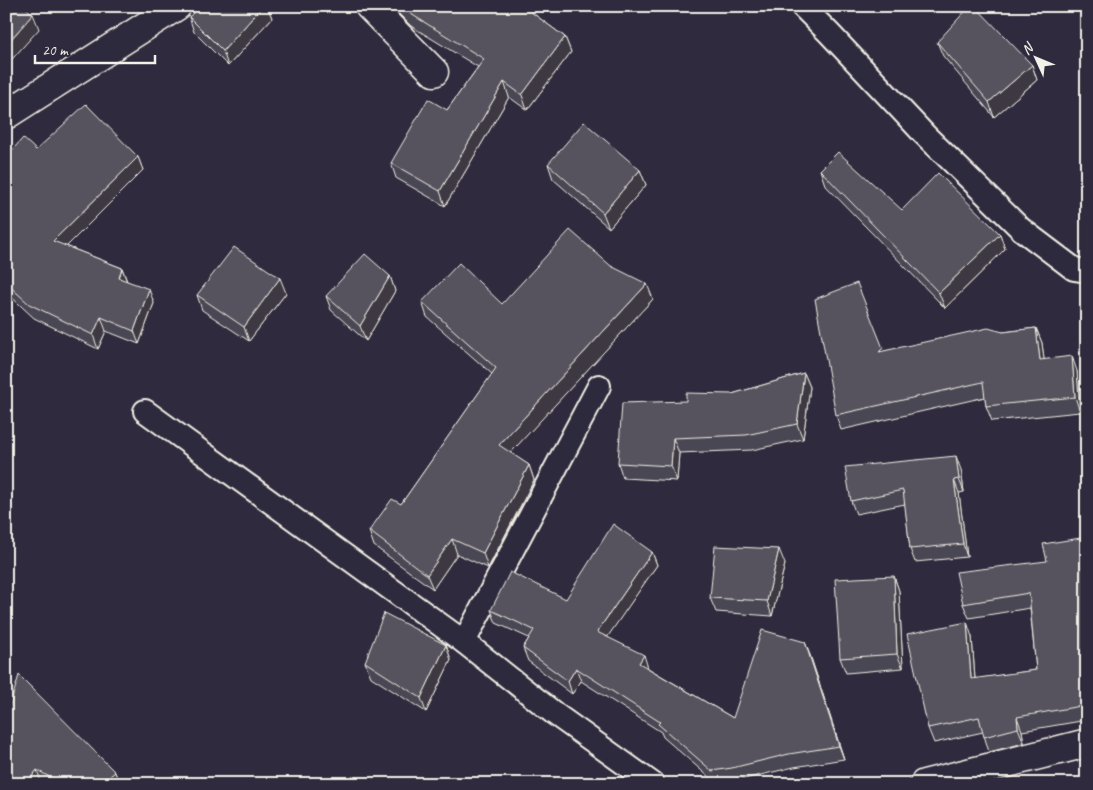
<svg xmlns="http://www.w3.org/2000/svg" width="1093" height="790" viewBox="0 0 1093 790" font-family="Caveat,sans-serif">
<rect width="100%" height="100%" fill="#2f2a3d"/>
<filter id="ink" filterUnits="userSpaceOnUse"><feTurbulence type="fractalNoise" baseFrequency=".02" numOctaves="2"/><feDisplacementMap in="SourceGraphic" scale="10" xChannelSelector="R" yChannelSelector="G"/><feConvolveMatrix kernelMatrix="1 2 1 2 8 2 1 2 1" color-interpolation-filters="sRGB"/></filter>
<g filter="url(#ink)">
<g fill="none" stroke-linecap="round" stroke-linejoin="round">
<defs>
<g id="lane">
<polyline points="802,6 829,33 925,135 1021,229 1074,269 1087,271"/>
<polyline points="145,411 464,642 555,714 653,784"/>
<polyline points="464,642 599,386"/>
</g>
<g id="street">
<polyline points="369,6 434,72"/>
<polyline points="6,115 177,6"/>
<polyline points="924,784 1087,743"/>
</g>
</defs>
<use href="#lane" stroke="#f4f1e8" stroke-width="26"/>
<use href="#street" stroke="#f4f1e8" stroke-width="31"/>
<use href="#lane" stroke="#2f2a3d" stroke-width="22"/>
<use href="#street" stroke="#2f2a3d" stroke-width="28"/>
</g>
<g fill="#4a4752" stroke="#f4f1e8">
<polygon points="200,6 267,6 272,18 228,66 194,32 189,17"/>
<polygon points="391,6 523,6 565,37 571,52 527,110 509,97 445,206 396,178 391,163 447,110 478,67 411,26"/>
<polygon points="937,42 1032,65 1037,80 994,117 943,56"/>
<polygon points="36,150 138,157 143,170 66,246 122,268 127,281 154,303 139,344 106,331 98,349 34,318 6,292 6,157"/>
<polygon points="548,164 640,170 646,185 609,228 553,179"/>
<polygon points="820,170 902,210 1000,234 1005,249 945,308 825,185"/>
<polygon points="611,266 653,299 510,453 529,465 534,480 488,568 457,554 433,589 374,546 369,531 401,504 492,374 427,317 422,302 502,304"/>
<polygon points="390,276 395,291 366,341 331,310 326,296"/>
<polygon points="286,293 249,341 202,310 197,295"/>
<polygon points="1036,328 1042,343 1044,360 1077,371 1080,412 992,421 986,406 985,397 841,430 836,415 884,351 1003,332"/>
<polygon points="804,373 810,387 803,439 752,450 679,453 677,481 623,478 618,463 686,401 732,394"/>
<polygon points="961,470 964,492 959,493 967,557 915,562 910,549 905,504 856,514 851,501"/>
<polygon points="1087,537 1087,720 1022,731 1024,743 989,752 983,732 934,743 928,728 972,637 975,679 1036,670 1030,608 969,618 963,604 1047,561"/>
<polygon points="652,552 657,565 607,637 648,668 733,718 810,655 844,759 794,767 736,781 717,784 663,737 661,732 581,681 572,694 528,661 523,648 529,638 496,623 491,610 566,599"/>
<polygon points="785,564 772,616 716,612 710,598"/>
<polygon points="894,576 899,591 903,668 846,673 840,658"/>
<polygon points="446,645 451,660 426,712 371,677 365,662"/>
<polygon points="6,719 115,772 119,784 6,784"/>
</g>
<g fill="#3c3942" stroke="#f4f1e8">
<polygon points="263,6 267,6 272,18 228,66 223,51"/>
<polygon points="33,14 39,29 6,66 6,45"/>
<polygon points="565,37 571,52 527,110 522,95"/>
<polygon points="1032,65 1037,80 994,117 989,102"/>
<polygon points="504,82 509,97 445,206 440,191"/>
<polygon points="138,157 143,170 58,255 53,241"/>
<polygon points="640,170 646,185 609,228 603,213"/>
<polygon points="1000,234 1005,249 945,308 939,293"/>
<polygon points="122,268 127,282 119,278"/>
<polygon points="390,276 395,291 366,341 360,326"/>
<polygon points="280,278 286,293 249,341 244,327"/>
<polygon points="647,284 653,299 504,460 499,445"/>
<polygon points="149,289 154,303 139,344 134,331"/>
<polygon points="101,317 106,331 98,349 93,335"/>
<polygon points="1036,328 1042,343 1046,375 1040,360"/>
<polygon points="1072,356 1077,371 1080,412 1075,397"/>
<polygon points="804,373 810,387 803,439 797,424"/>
<polygon points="673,438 679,453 677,481 671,466"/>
<polygon points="956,456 961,470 964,492 959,479"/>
<polygon points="529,465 534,480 488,568 483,553"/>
<polygon points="954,480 959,493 967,557 963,544"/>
<polygon points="452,539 457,554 433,589 427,575"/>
<polygon points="779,549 785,564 772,616 767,601"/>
<polygon points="652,552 657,565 602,645 597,632"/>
<polygon points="894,576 899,591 903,668 897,654"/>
<polygon points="967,622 972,637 976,694 971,679"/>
<polygon points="805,642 810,655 844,759 839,746"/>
<polygon points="446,645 451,660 426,712 421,698"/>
<polygon points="644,655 648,668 644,676 639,663"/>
<polygon points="576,668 581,681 572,694 568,681"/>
<polygon points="1017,717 1022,731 1024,743 1018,728"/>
<polygon points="37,770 42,784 26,784"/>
<polygon points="115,772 119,784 101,784"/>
</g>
<g fill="#56525f" stroke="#f4f1e8">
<polygon points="6,6 24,6 33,14 6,45"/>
<polygon points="200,6 263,6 223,51 189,17"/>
<polygon points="400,6 523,6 565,37 522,95 504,82 440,191 391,163 428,99 447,110 484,59 406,11"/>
<polygon points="970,6 975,6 1032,65 989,102 937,42"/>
<polygon points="86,104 138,157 53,241 122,268 119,278 149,289 134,331 101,317 93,335 29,304 6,283 6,157 23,138 36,150"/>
<polygon points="584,122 640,170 603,213 548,164"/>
<polygon points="838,152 902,210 938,173 1000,234 939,293 820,170"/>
<polygon points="570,230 611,266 647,284 499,445 529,465 483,553 452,539 427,575 369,531 392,499 401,504 496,368 422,302 459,263 502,304"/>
<polygon points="234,247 280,278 244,327 197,295"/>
<polygon points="365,254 390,276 360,326 326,296"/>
<polygon points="857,283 883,348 879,352 988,328 1003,332 1036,328 1040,360 1072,356 1075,397 986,406 983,382 836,415 815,299"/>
<polygon points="804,373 797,424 746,435 673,438 671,466 618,463 622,403 686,401 686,393 732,394"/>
<polygon points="956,456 959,479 954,480 963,544 910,549 903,490 851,501 845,467"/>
<polygon points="613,524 652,552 597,632 644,655 639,663 733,718 762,630 805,642 839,746 789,754 732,768 712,771 658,724 660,722 576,668 568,681 523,648 534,630 491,610 510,572 566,599"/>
<polygon points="1087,537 1087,705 1017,717 1018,728 984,737 979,717 928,728 907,634 967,622 971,679 1036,670 1029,593 963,604 956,572 1047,561 1043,544"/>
<polygon points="715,546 779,549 767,601 710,598"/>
<polygon points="894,576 897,654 840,658 835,579"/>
<polygon points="384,613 446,645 421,698 365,662"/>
<polygon points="19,675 115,772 101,784 62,784 37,770 26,784 6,784 6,719"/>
</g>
</g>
<rect width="1093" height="790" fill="none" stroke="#2f2a3d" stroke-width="25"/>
<rect x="12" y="12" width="1068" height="765" fill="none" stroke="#f4f1e8" stroke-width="2" filter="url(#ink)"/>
<g transform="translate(1036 58) rotate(314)" stroke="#2f2a3d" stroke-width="4" paint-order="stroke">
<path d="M0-4L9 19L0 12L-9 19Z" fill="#f4f1e8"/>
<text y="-8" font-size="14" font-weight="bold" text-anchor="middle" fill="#f4f1e8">N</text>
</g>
<path d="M35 55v8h120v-8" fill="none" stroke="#f4f1e8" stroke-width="2.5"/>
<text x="42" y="55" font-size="15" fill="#f4f1e8" stroke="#2f2a3d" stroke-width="4" paint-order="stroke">20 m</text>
</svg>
